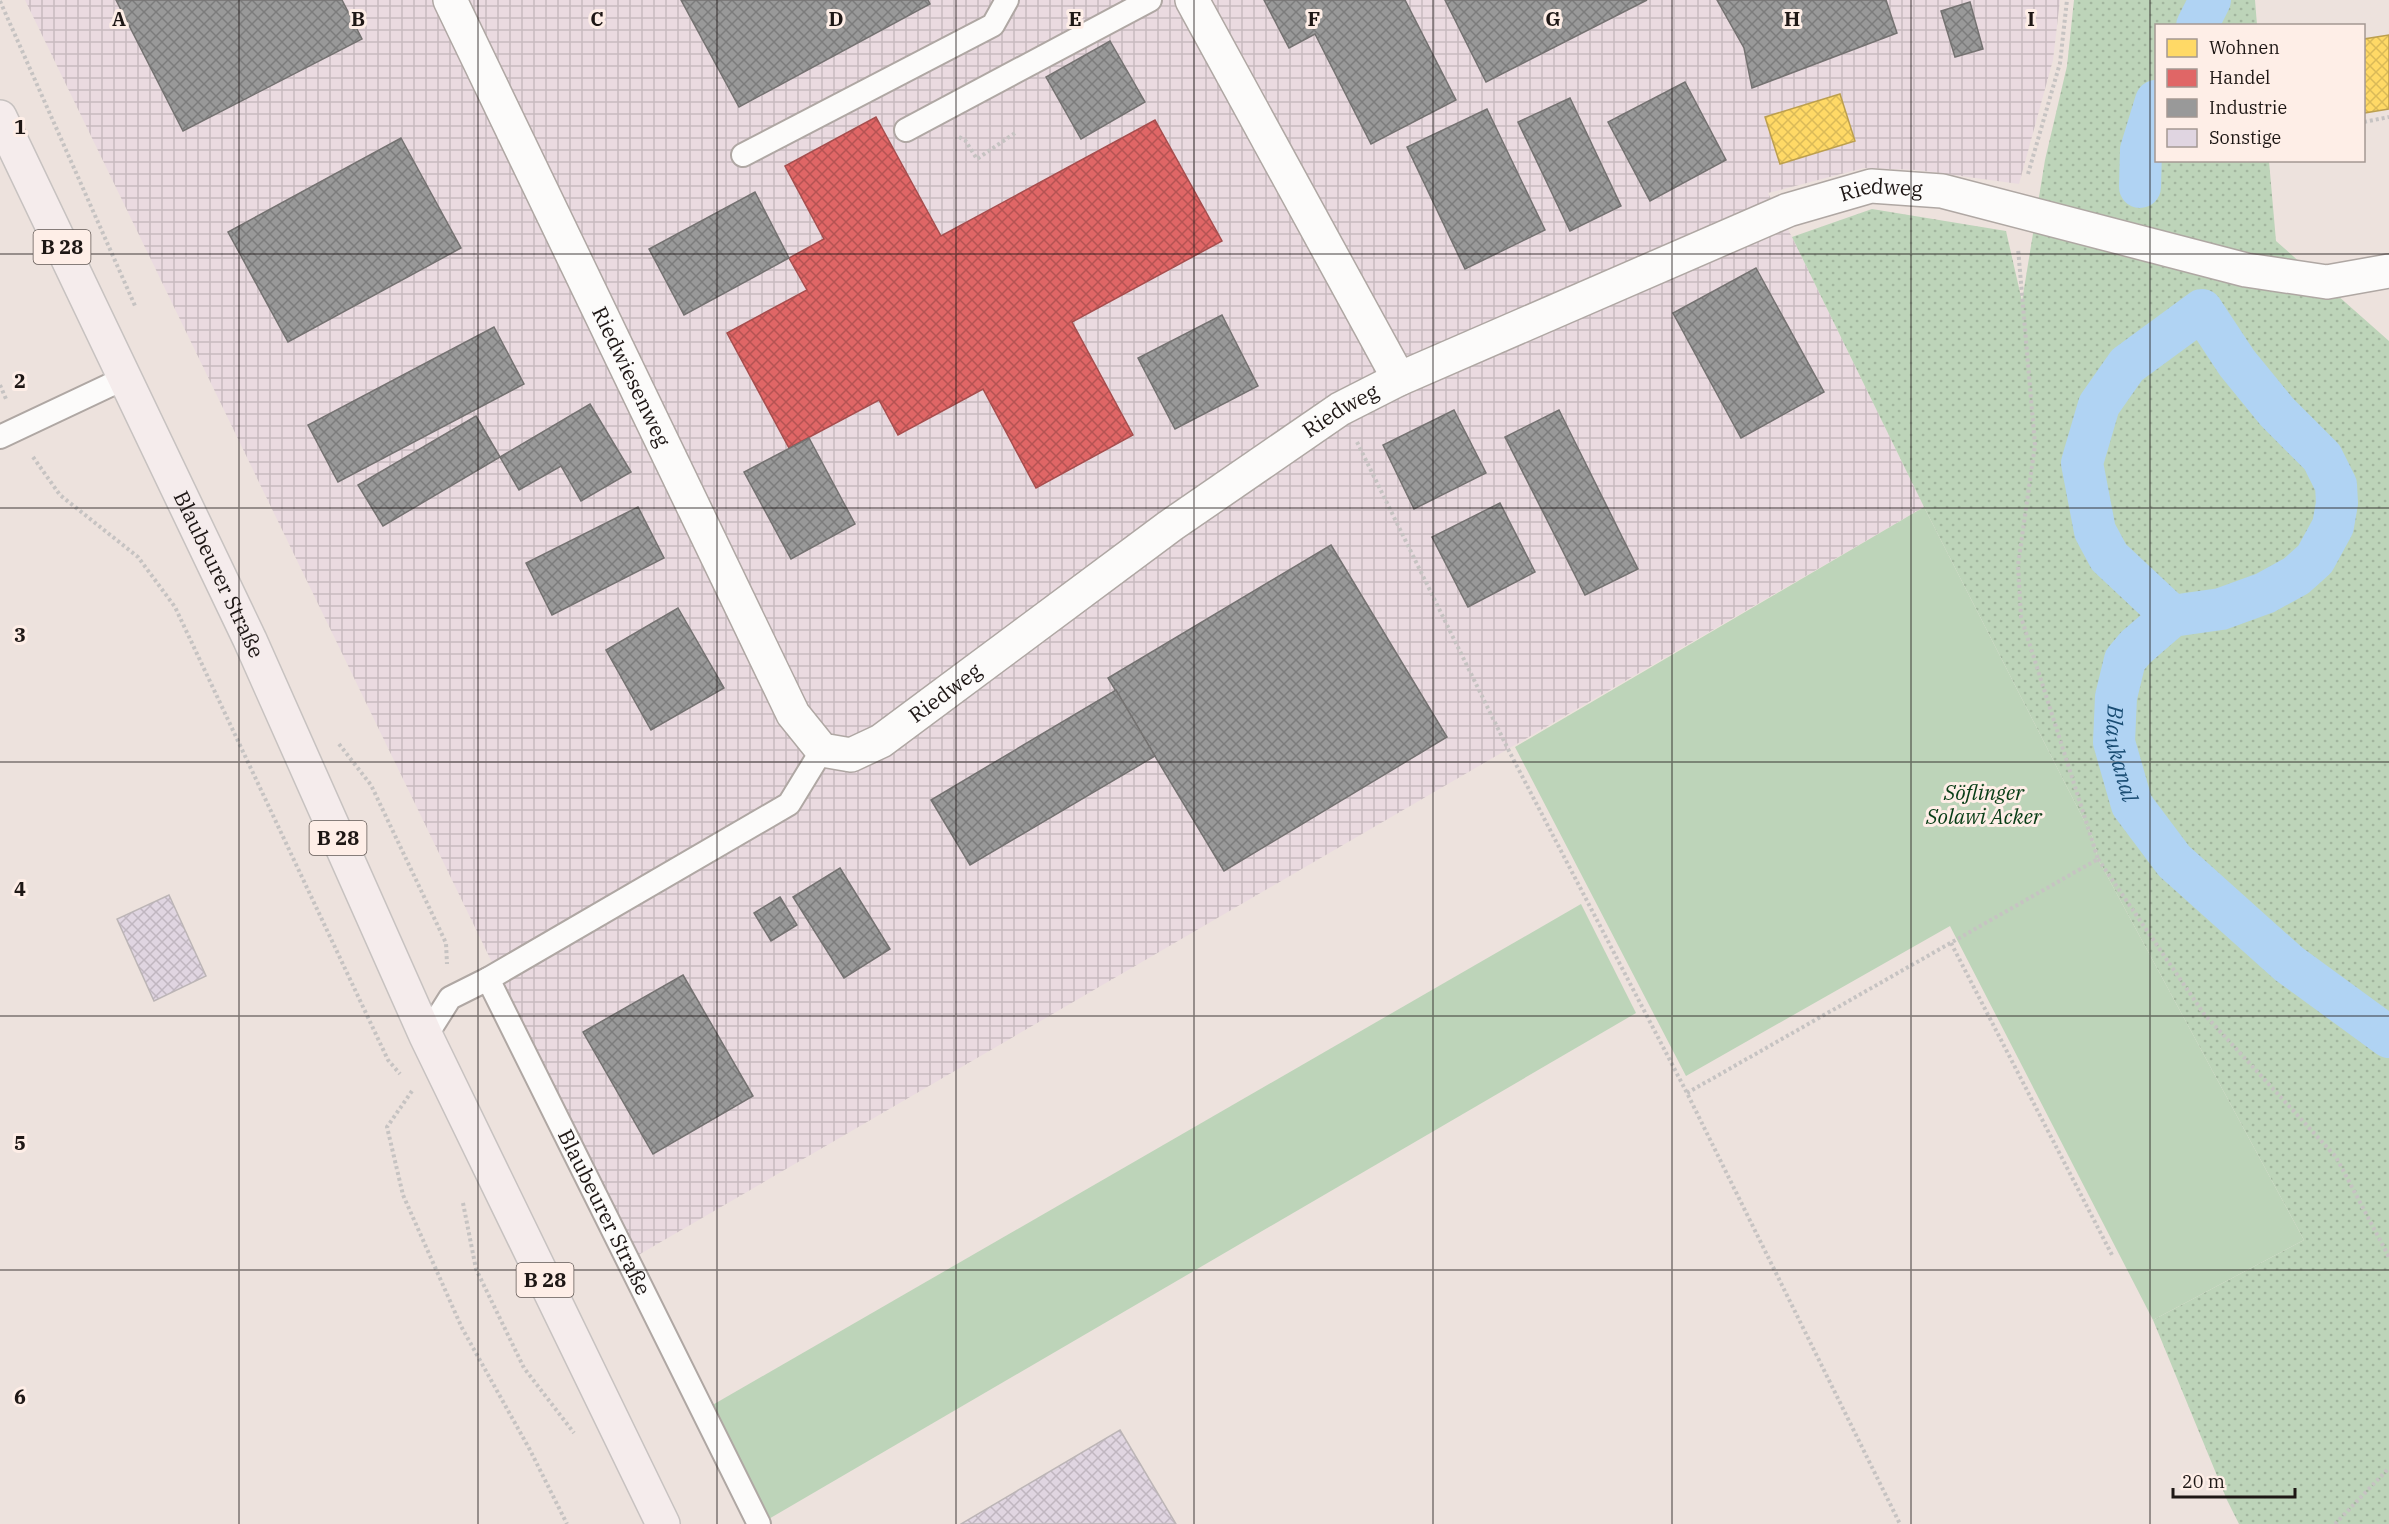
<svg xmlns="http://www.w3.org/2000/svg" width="2389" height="1524" viewBox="0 0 2389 1524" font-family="'IBM Plex Serif',serif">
<defs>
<pattern id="industrial-grid" width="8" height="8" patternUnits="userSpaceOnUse" patternTransform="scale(1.5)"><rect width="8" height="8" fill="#eadae0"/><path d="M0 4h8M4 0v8" fill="none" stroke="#c8babf"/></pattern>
<pattern id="grass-dots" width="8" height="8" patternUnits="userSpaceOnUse" patternTransform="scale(1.5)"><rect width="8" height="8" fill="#bdd4b9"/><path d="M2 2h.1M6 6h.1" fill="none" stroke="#a2b59e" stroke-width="1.8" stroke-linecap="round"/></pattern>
<pattern id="homes-cross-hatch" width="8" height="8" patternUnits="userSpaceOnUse" patternTransform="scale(1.5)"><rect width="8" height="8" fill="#ffd966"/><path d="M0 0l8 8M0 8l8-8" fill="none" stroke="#daba58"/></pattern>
<pattern id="shops-cross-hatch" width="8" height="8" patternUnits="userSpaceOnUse" patternTransform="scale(1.5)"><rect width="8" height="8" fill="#e06666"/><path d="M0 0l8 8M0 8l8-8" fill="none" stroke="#b55353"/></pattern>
<pattern id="industry-cross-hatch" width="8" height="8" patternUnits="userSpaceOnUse" patternTransform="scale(1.5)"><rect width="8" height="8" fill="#999"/><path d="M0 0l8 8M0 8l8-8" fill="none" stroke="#7c7c7c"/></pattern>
<pattern id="building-cross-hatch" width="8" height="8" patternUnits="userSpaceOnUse" patternTransform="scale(1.5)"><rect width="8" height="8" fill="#e0d5e1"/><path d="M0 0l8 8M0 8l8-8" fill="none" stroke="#c0b6c0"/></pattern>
</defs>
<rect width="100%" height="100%" fill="#ede2dd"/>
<polygon fill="url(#industrial-grid)" points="25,0 2060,0 2053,60 2019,184 1917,170 1864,168 1768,193 1792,237 1924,507 635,1257"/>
<polygon fill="url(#grass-dots)" points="2074,0 2255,0 2257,25 2156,26 2156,160 2269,161 2276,241 2389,341 2389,1524 2239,1524 2227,1500 2153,1320 2304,1240 2098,859 2093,838 1924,507 1792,237 1872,209 2006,231 2022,301 2045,160 2067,66"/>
<g fill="#bdd4b9">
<polygon points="1924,507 2093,838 2098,859 2304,1240 2153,1320 1950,926 1686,1076 1515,747"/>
<polygon points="1581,904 1636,1013 767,1520 709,1407"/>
</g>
<g fill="url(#homes-cross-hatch)" stroke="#bc9f4e" stroke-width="1.5">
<polygon points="2389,35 2389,109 2364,113 2364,39"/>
<polygon points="1840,94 1855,141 1780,164 1765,117"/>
</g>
<polygon fill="url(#shops-cross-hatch)" stroke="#a64e4e" stroke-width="1.5" points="876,117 941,236 1155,120 1222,241 1072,322 1133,435 1036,488 983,389 898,435 879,400 789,448 727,333 807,290 789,258 824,239 785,166"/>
<g fill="url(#industry-cross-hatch)" stroke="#747271" stroke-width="1.5">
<polygon points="116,0 342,0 362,39 183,131"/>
<polygon points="681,0 928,0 930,4 739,107"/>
<polygon points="1264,0 1405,0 1456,100 1371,144 1315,34 1289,48"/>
<polygon points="1445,0 1647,0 1486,82"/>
<polygon points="1717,0 1886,0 1897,33 1752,88 1744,48"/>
<polygon points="1970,2 1983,49 1955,57 1941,11"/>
<polygon points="1110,41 1145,102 1081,139 1046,77"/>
<polygon points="1685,82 1726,160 1650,201 1608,122"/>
<polygon points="1570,98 1621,206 1570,231 1518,122"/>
<polygon points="1487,109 1545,230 1465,269 1407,147"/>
<polygon points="401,138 461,248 288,342 228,232"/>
<polygon points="755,192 789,258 684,315 649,249"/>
<polygon points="1756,268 1824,392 1741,438 1673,313"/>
<polygon points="1222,315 1258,386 1175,429 1138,358"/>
<polygon points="494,327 524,384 338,482 308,425"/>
<polygon points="590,404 631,472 581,501 561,466 519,490 500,457"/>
<polygon points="1454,410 1486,473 1414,509 1383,445"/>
<polygon points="1559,410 1638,569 1585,595 1505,437"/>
<polygon points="476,416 500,457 383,526 358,485"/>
<polygon points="809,438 855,524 791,559 744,472"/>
<polygon points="1500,503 1535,572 1468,607 1432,537"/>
<polygon points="638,507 664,558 552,615 526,563"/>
<polygon points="1331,545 1447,737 1224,871 1108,678"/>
<polygon points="678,608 724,688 651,730 606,650"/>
<polygon points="1116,690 1155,756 970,865 931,800"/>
<polygon points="840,868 890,949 844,978 793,897"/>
<polygon points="780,897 797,925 771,941 754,913"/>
<polygon points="683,975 753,1096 653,1154 583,1032"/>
</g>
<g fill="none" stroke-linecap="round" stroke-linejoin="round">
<g stroke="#b0d3f3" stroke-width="42">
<polyline points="2197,26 2210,0"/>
<polyline points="2140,187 2141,150 2156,101"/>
<path id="s1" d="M 2172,616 L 2109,557 L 2095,531 L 2082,463 L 2099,405 L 2127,365 L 2202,310 L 2237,363 L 2277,412 L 2322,457 L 2336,485 L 2337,503 L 2333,526 L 2315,559 L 2296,576 L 2265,593 L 2221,609 L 2172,616 L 2136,647 L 2125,660 L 2116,697 L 2114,742 L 2132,805 L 2174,861 L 2289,964 L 2389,1037"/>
</g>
</g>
<g fill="url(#building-cross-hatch)" stroke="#bcb5b6" stroke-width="1.5">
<polygon points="169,895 206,976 154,1001 117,919"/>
<polygon points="1120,1430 1176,1524 961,1524"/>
</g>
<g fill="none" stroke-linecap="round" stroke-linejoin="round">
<defs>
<g id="service">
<polyline points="906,130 1150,0"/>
<polyline points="743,155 993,25 1007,0"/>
<polyline points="0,437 125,378"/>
<polyline points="488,979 789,804 822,750"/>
<path id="s2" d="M 426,1036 L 450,998 L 488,979 L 759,1524"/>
</g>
<g id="minor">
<path id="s3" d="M 450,0 L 793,714 L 822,750 L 851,755 L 881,741 L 1170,526 L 1340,409 L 1399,379 L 1788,210 L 1871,186 L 1942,191 L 2246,270 L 2327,282 L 2389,271"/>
<polyline points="1192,0 1399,379"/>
</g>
<g id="primary">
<path id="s4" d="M 0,117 L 250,640 L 426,1036 L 663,1524"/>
</g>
</defs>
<use href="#service" stroke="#afa7a3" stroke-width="26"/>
<use href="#minor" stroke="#afa7a3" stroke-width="36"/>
<use href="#primary" stroke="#c7c2c0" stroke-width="36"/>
<g stroke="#c6c3c2" stroke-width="4" stroke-dasharray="3 3" stroke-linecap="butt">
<polyline points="0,1 136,308"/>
<polyline points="2364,122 2389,117"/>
<polyline points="959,137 965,140 977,159 1015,133"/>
<polyline points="2028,174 2060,63 2067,0"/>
<polyline points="0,385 6,399"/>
<polyline points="1357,442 1509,751 1687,1093 1900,1524"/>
<polyline points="33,457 60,495 138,557 175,607 388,1060 400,1074"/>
<polyline points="339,744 371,785 446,943 447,964"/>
<polyline points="2098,859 2204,1014 2336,1157 2389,1257"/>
<polyline points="1951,943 2113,1257"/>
<polyline points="412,1091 387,1127 403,1195 462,1328 530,1450 567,1524"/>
<polyline points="1687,1093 2098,859 2021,617 2018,565 2035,445 2018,248"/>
<polyline points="463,1203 476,1269 524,1368 574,1433"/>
<polyline points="2335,1524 2389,1468"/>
</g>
<use href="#service" stroke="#fcfbfa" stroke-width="22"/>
<use href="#minor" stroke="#fcfbfa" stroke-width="33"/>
<use href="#primary" stroke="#f5ecec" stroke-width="33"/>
</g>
<path fill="none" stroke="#1e1715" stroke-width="1.5" stroke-opacity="0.55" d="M 239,0 L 239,1524M 478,0 L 478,1524M 717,0 L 717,1524M 956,0 L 956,1524M 1194,0 L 1194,1524M 1433,0 L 1433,1524M 1672,0 L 1672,1524M 1911,0 L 1911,1524M 2150,0 L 2150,1524M 0,254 L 2389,254M 0,508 L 2389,508M 0,762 L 2389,762M 0,1016 L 2389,1016M 0,1270 L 2389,1270"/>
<g text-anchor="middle" stroke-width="6" stroke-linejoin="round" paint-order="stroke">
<g fill="#feeee7" stroke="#615854" stroke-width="1.5">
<rect x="33.5" y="230" width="57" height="34" rx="4.5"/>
<rect x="309.5" y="821" width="57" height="34" rx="4.5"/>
<rect x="516.5" y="1263" width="57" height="34" rx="4.5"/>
</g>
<g font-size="20" font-weight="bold" fill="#1e1715">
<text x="62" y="254">B 28</text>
<text x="338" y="845">B 28</text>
<text x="545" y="1287">B 28</text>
</g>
<g font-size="21" fill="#1e1715" stroke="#feeee7">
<text dy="7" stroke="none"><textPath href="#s3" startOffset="2054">Riedweg</textPath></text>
<text dy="7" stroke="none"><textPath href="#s3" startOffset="418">Riedwiesenweg</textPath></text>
<text dy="7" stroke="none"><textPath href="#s3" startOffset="1467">Riedweg</textPath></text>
<text dy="7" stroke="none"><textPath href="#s4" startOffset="507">Blaubeurer Straße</textPath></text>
<text dy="7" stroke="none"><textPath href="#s3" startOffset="981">Riedweg</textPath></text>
<text dy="7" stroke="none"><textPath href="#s2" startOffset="348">Blaubeurer Straße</textPath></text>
</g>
<g font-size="21" font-style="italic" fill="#073c15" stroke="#feeee7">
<text x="1984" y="800">Söflinger<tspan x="1984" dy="24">Solawi Acker</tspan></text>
</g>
<g font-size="22" font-style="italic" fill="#194c73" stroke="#feeee7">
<text dy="8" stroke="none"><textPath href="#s1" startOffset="1005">Blaukanal</textPath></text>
</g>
</g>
<g font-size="20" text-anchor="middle" font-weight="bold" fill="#1e1715" stroke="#feeee7" stroke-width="6" stroke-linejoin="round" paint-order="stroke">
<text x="119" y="26">A</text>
<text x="358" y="26">B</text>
<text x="597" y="26">C</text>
<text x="836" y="26">D</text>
<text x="1075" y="26">E</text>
<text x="1314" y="26">F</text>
<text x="1553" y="26">G</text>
<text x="1792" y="26">H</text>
<text x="2031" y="26">I</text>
<text x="20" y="134">1</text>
<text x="20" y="388">2</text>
<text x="20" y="642">3</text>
<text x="20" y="896">4</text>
<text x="20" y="1150">5</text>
<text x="20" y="1404">6</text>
</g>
<rect x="2155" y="24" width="210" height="138" fill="#feeee7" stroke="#a49893" stroke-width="1.5"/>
<rect x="2167" y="39" width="30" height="18" fill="#ffd966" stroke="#a49893" stroke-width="1.5"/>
<text x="2209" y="54" font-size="18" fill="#1e1715">Wohnen</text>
<rect x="2167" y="69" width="30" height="18" fill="#e06666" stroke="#a49893" stroke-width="1.5"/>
<text x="2209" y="84" font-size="18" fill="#1e1715">Handel</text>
<rect x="2167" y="99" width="30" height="18" fill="#999999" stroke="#a49893" stroke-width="1.5"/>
<text x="2209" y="114" font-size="18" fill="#1e1715">Industrie</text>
<rect x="2167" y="129" width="30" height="18" fill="#e0d5e1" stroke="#a49893" stroke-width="1.5"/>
<text x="2209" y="144" font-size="18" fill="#1e1715">Sonstige</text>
<path d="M2173 1488v9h122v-9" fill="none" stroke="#1e1715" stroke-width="3"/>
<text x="2182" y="1488" font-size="18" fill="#1e1715" stroke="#feeee7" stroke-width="4.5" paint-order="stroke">20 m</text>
</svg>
